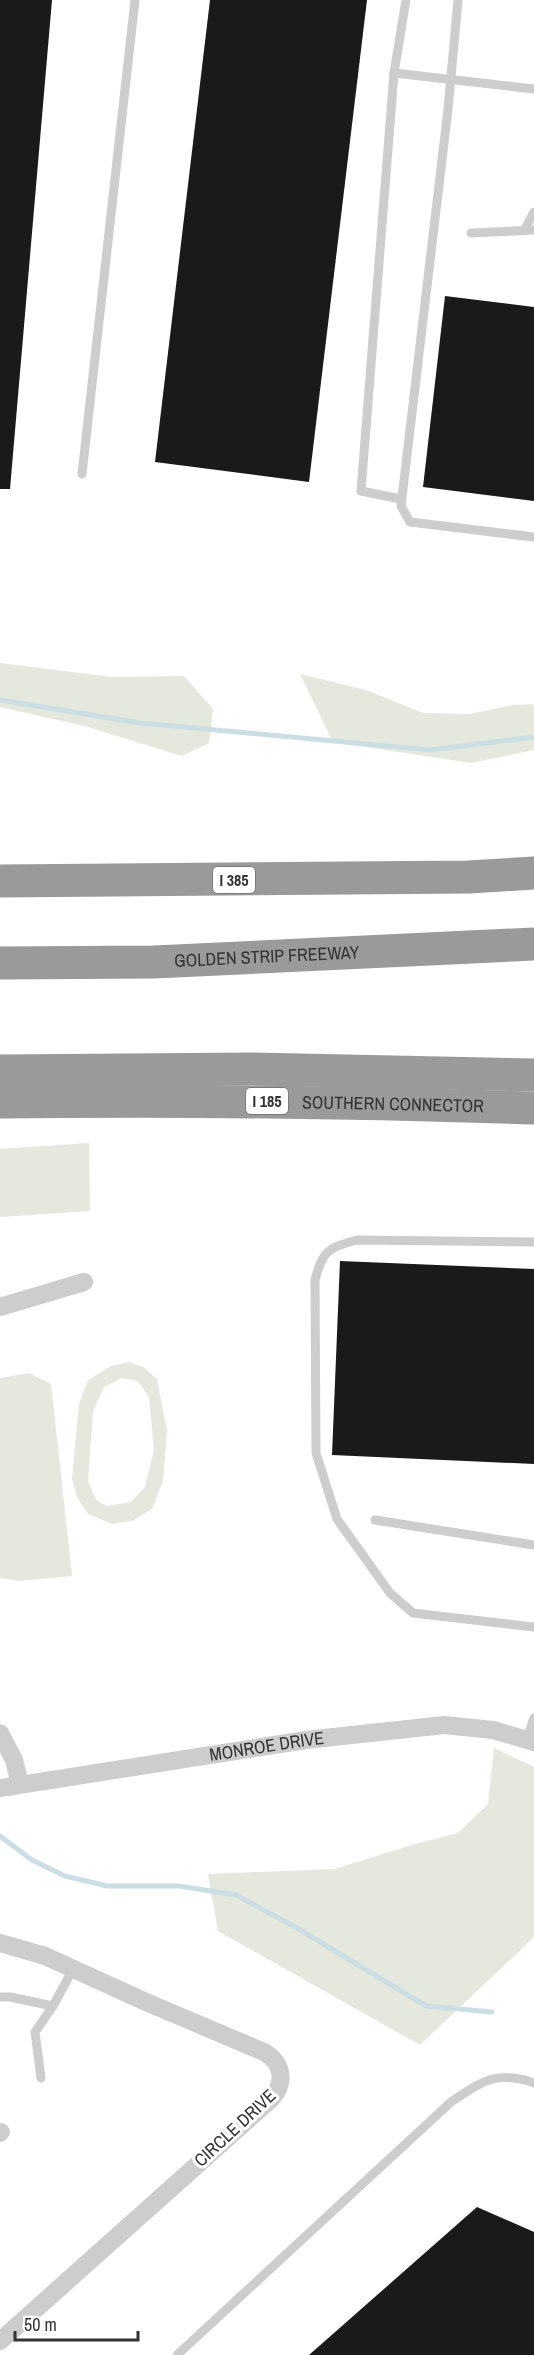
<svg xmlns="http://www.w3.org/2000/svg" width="534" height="2355" viewBox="0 0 534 2355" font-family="'Archivo Narrow',sans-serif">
<rect width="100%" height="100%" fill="#fff"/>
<g fill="#e4e8dd" fill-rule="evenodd">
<polygon points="0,663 112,677 184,676 213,709 209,743 182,756 88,727 0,707"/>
<polygon points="300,674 366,690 423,713 470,714 512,705 534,704 534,750 471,763 333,742"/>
<polygon points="89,1143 90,1211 0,1217 0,1149"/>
<path d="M 129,1362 L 143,1367 L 157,1379 L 167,1431 L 163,1481 L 152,1509 L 132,1521 L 112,1524 L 88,1514 L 77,1497 L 72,1479 L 79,1404 L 88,1380 L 111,1366 ZM 122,1378 L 138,1381 L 149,1397 L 154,1450 L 145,1487 L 131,1502 L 107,1506 L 96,1500 L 88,1481 L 93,1411 L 104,1387 Z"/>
<polygon points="29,1373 51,1384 72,1576 20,1581 0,1578 0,1378"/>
<polygon points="494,1748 534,1767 534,1937 420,2045 218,1931 208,1874 335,1869 415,1844 458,1833 488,1804"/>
</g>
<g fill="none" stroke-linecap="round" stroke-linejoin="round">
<g stroke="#cadee4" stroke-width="5">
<polyline points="0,700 140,723 430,750 534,737"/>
<polyline points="0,1836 32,1860 65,1876 107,1886 179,1886 236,1895 297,1928 426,2006 492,2012"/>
</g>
</g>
<g fill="#1a1a1a">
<polygon points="0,0 52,0 10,489 0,489"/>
<polygon points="210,0 367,0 309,482 155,462"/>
<polygon points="445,296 534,307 534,501 423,487"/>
<polygon points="340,1261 534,1269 534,1464 332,1455"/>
<polygon points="477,2207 534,2232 534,2355 309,2355"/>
</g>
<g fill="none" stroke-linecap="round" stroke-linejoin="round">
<g stroke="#cdcdcd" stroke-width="9">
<polyline points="458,0 448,109 401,506 410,522 534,537"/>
<polyline points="394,73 534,89"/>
<polyline points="525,229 534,212"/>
<polyline points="471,233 534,230"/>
<polyline points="82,474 135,0"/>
<polyline points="401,499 361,491 394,73 406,0"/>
<path d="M 534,1242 L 357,1240 C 328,1248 323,1250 315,1280 L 316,1453 L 337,1519 L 390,1593 L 413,1613 L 534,1627"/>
<polyline points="375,1520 534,1545"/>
<polyline points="527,1739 534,1718"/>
<polyline points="0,1997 10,1997 53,2006"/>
<polyline points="41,2078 35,2032 53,2006 73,1969"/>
<path d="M 177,2355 L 451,2102 C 483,2081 495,2070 534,2083"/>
</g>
<g stroke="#cdcdcd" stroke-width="18">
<polyline points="0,1307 84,1282"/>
<polyline points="0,1733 14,1760 20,1784"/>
<path id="s1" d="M 0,1788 L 306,1740 L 444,1725 L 493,1730 L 534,1742"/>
<path d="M 0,1943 L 45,1956 L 146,2002 L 264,2052 C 283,2063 286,2083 271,2099 L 0,2341"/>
<polyline points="0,2133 1,2132"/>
</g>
<g stroke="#9a9a9a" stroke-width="33">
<polyline points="0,881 469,877 534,873"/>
<path id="s2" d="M 0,963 L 154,962 L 534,944"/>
<polyline points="0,1071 251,1069 534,1075"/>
<path id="s3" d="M 0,1102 C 178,1100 356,1102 534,1108"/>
</g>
</g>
<g text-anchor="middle" stroke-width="6" stroke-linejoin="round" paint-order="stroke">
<g fill="#fff" stroke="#707070" stroke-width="1.5">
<rect x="213" y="867" width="42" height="26" rx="4.5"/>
<rect x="246" y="1088" width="42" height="26" rx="4.5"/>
</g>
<g font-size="16" font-weight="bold" fill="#333">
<text x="234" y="886">I 385</text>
<text x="267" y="1107">I 185</text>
</g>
<g font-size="18" fill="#333" stroke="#fff">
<text dy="6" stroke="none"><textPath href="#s2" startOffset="267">GOLDEN STRIP FREEWAY</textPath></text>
<text dy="6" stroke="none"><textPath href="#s3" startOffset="393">SOUTHERN CONNECTOR</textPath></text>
<text dy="6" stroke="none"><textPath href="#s1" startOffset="270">MONROE DRIVE</textPath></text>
<text transform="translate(235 2128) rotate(-43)" y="6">CIRCLE DRIVE</text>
</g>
</g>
<path d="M15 2331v9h123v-9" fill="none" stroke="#333333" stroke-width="3"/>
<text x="24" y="2331" font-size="18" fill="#333333" stroke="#ffffff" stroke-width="4.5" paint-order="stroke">50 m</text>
</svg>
